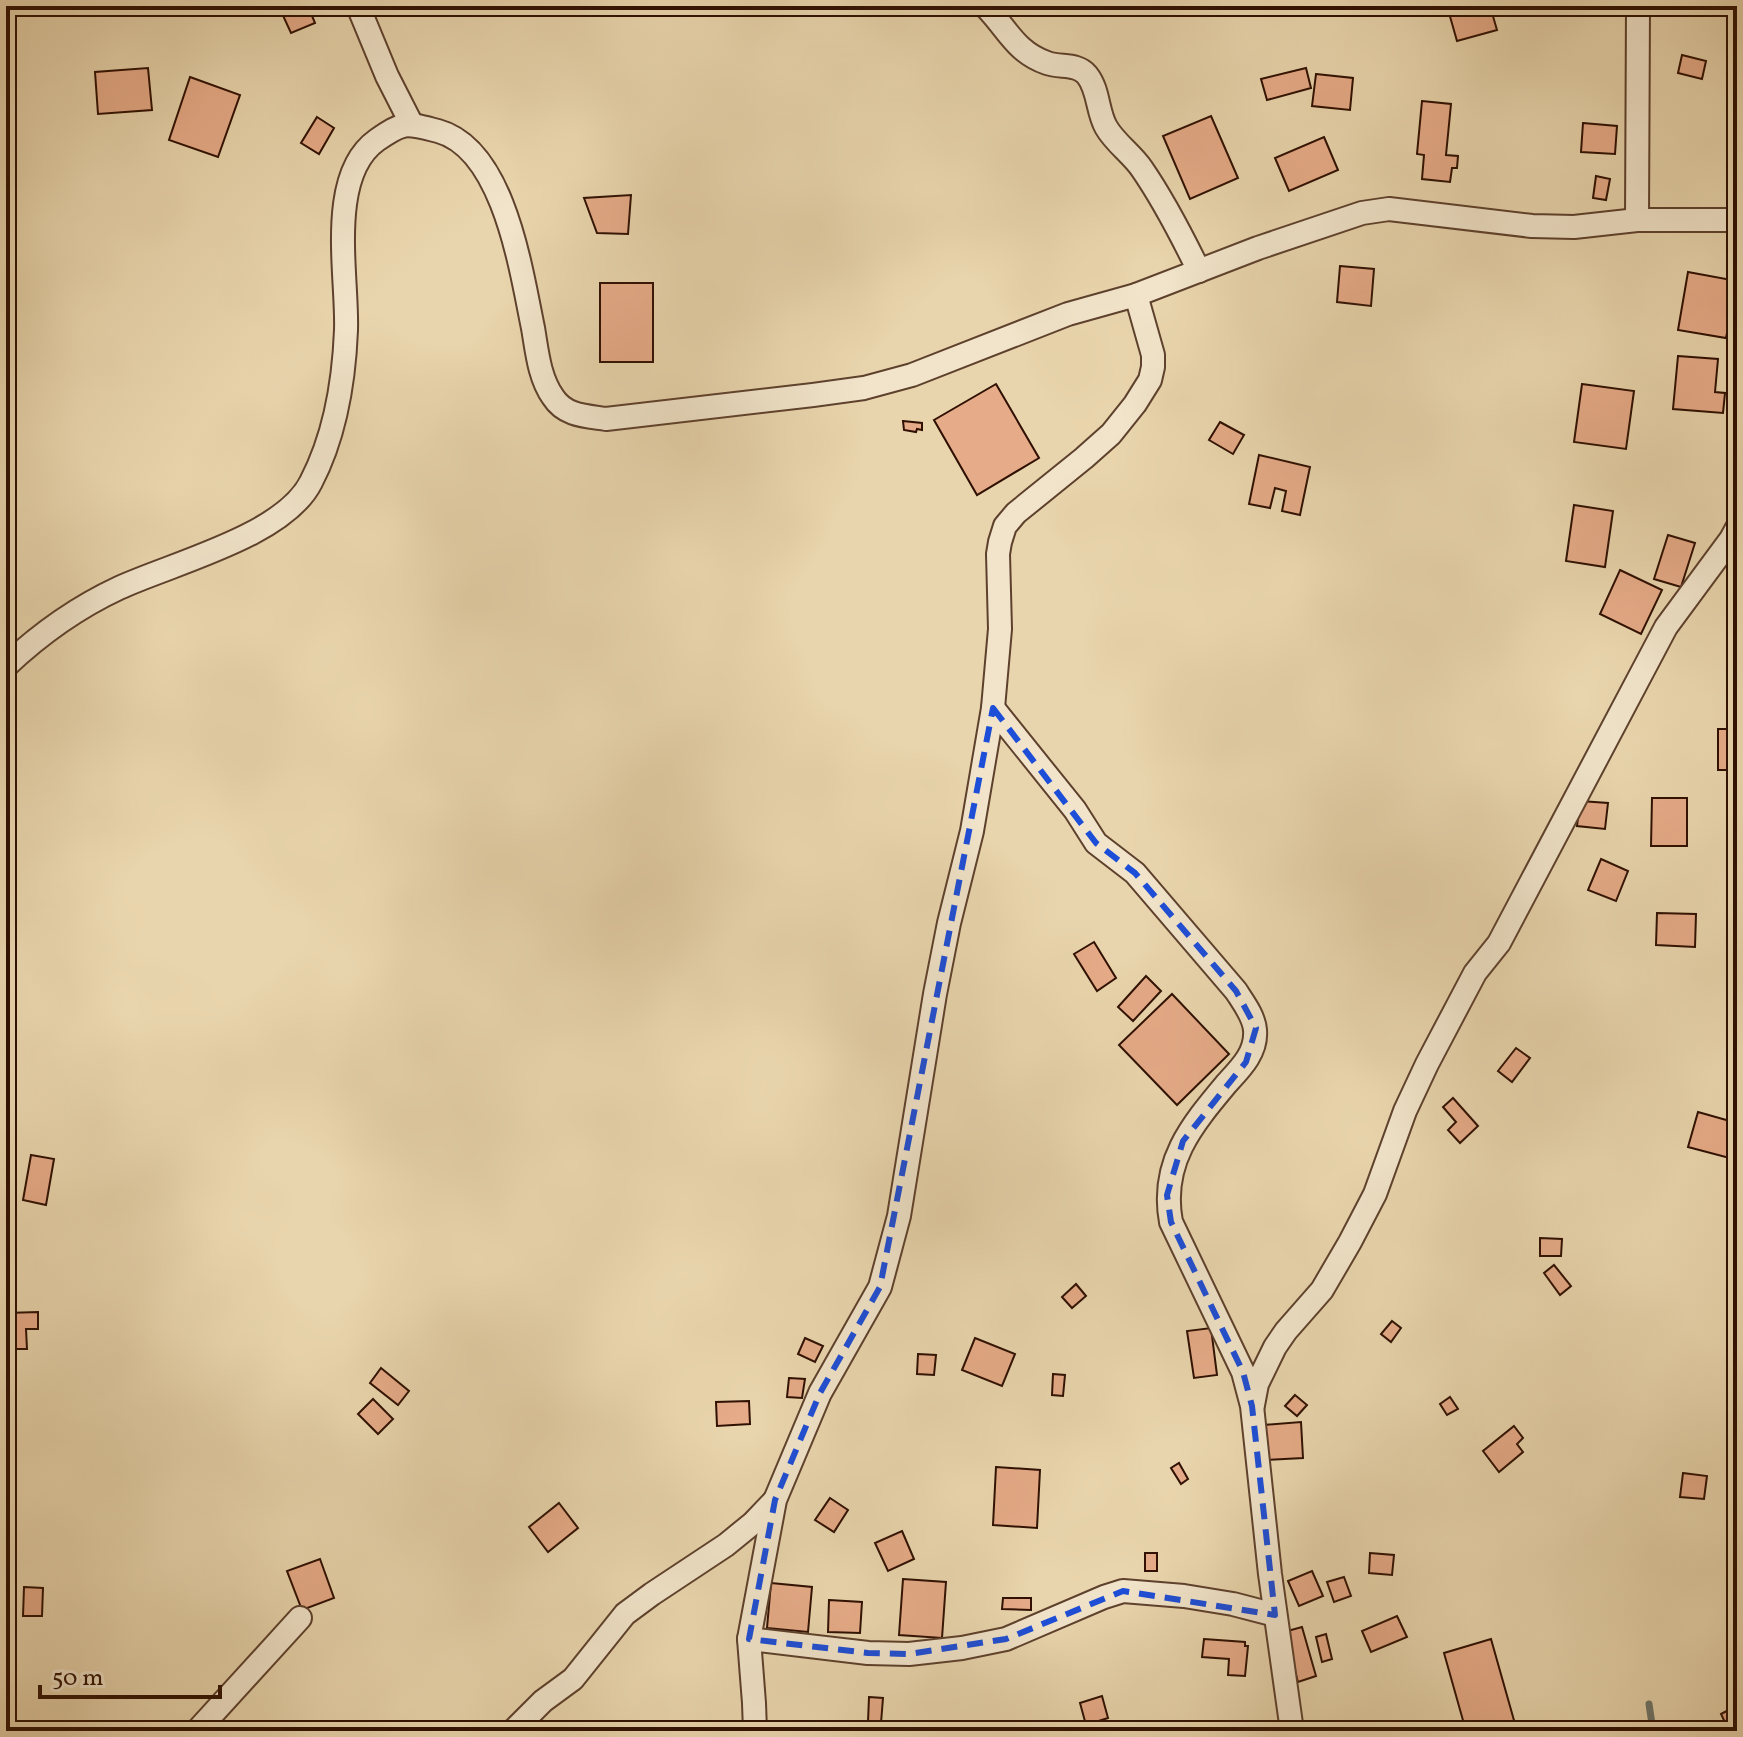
<svg xmlns="http://www.w3.org/2000/svg" width="1743" height="1737" viewBox="0 0 1743 1737" font-family="Vollkorn,serif">
<rect width="100%" height="100%" fill="#e9d5ad"/>
<filter id="stains"><feTurbulence type="fractalNoise" baseFrequency=".0025" numOctaves="4"/><feColorMatrix values="0 0 0 0 .2 0 0 0 0 .09 0 0 0 0 .02 0 0 0 .5 -.17"/></filter>
<radialGradient id="worn" r=".72"><stop offset=".6" stop-color="#630" stop-opacity="0"/><stop offset="1" stop-color="#630" stop-opacity=".3"/></radialGradient>
<g fill="none" stroke-linecap="round" stroke-linejoin="round">
<polyline stroke="#6d7569" stroke-width="7" points="1649,1704 1653,1731"/>
</g>
<g fill="#e6ab88" stroke="#2f1002" stroke-width="2">
<polygon points="287,6 308,6 315,23 291,33 280,9"/>
<polygon points="1472,6 1490,6 1497,30 1457,41 1449,13"/>
<polygon points="1682,55 1706,61 1702,79 1678,73"/>
<polygon points="148,68 152,110 98,114 95,72"/>
<polygon points="1306,68 1311,88 1267,100 1261,79"/>
<polygon points="1316,74 1353,78 1350,110 1312,106"/>
<polygon points="190,77 240,95 218,157 169,140"/>
<polygon points="1422,101 1451,104 1446,155 1458,156 1457,168 1452,168 1450,182 1422,179 1424,155 1417,154"/>
<polygon points="1211,116 1238,178 1190,199 1163,136"/>
<polygon points="317,117 334,128 319,154 301,143"/>
<polygon points="1583,123 1617,126 1615,154 1581,152"/>
<polygon points="1324,137 1338,170 1289,191 1275,158"/>
<polygon points="1596,176 1610,179 1606,200 1593,198"/>
<polygon points="631,195 628,234 597,233 584,198"/>
<polygon points="1340,266 1374,269 1371,306 1337,302"/>
<polygon points="1688,272 1737,281 1735,306 1737,307 1737,330 1728,328 1726,338 1678,330"/>
<rect x="600" y="283" width="53" height="79"/>
<polygon points="1678,356 1718,359 1715,392 1725,393 1723,413 1673,409"/>
<polygon points="996,384 1039,458 977,495 934,420"/>
<polygon points="1582,384 1634,391 1626,449 1574,442"/>
<polygon points="903,421 922,423 922,430 917,429 916,432 904,430"/>
<polygon points="1220,422 1244,435 1233,454 1209,440"/>
<polygon points="1259,455 1310,467 1300,515 1282,511 1286,491 1275,488 1270,508 1249,504"/>
<polygon points="1574,505 1613,511 1605,567 1566,561"/>
<polygon points="1668,535 1695,543 1681,587 1654,579"/>
<polygon points="1620,570 1662,590 1641,634 1600,614"/>
<rect x="1718" y="729" width="19" height="41"/>
<polygon points="1652,798 1687,798 1687,846 1651,846"/>
<polygon points="1580,801 1608,803 1605,829 1577,826"/>
<polygon points="1601,859 1628,871 1616,901 1588,890"/>
<polygon points="1657,913 1696,914 1695,947 1656,945"/>
<polygon points="1094,942 1116,978 1097,991 1074,954"/>
<polygon points="1146,976 1161,991 1133,1021 1118,1007"/>
<polygon points="1172,994 1229,1054 1177,1105 1119,1045"/>
<polygon points="1516,1048 1530,1058 1512,1082 1498,1071"/>
<polygon points="1453,1098 1478,1126 1460,1143 1448,1130 1456,1122 1443,1107"/>
<polygon points="1698,1112 1737,1123 1737,1160 1688,1147"/>
<polygon points="31,1155 54,1159 46,1205 23,1200"/>
<polygon points="1540,1238 1562,1239 1561,1256 1540,1256"/>
<polygon points="1554,1265 1571,1286 1560,1295 1544,1273"/>
<polygon points="1076,1284 1086,1296 1072,1308 1062,1297"/>
<polygon points="38,1312 38,1329 26,1329 27,1349 6,1349 6,1313"/>
<polygon points="1392,1321 1401,1328 1391,1342 1381,1334"/>
<polygon points="1211,1328 1217,1375 1194,1378 1187,1331"/>
<polygon points="805,1338 823,1346 815,1362 798,1354"/>
<polygon points="975,1338 1015,1354 1002,1386 962,1370"/>
<polygon points="918,1354 936,1355 934,1375 917,1374"/>
<polygon points="381,1368 409,1391 398,1405 370,1383"/>
<polygon points="1053,1374 1065,1375 1063,1396 1052,1395"/>
<polygon points="789,1378 805,1379 802,1398 787,1397"/>
<polygon points="1295,1395 1307,1405 1297,1416 1285,1406"/>
<polygon points="1450,1397 1458,1409 1447,1415 1440,1404"/>
<polygon points="373,1399 393,1419 378,1434 358,1414"/>
<polygon points="749,1401 750,1424 717,1426 716,1402"/>
<polygon points="1301,1422 1303,1458 1266,1460 1264,1425"/>
<polygon points="1514,1426 1523,1438 1517,1444 1523,1452 1499,1472 1483,1451"/>
<polygon points="1179,1463 1188,1479 1181,1484 1171,1468"/>
<polygon points="996,1467 1040,1470 1037,1528 993,1525"/>
<polygon points="1683,1473 1707,1476 1704,1499 1680,1497"/>
<polygon points="830,1498 848,1510 834,1532 815,1520"/>
<polygon points="559,1503 578,1528 548,1552 529,1527"/>
<polygon points="902,1531 914,1559 888,1571 875,1543"/>
<rect x="1145" y="1553" width="12" height="18"/>
<polygon points="1370,1553 1394,1555 1392,1575 1369,1573"/>
<polygon points="320,1559 334,1598 302,1610 287,1571"/>
<polygon points="1312,1571 1323,1596 1299,1606 1288,1581"/>
<polygon points="1344,1577 1351,1596 1334,1602 1327,1582"/>
<polygon points="903,1579 946,1582 942,1638 899,1635"/>
<polygon points="771,1583 812,1587 808,1632 767,1628"/>
<polygon points="24,1587 43,1588 42,1616 23,1616"/>
<polygon points="1003,1598 1031,1598 1031,1610 1002,1609"/>
<polygon points="829,1600 862,1602 860,1633 828,1632"/>
<polygon points="1397,1616 1407,1637 1371,1652 1362,1631"/>
<polygon points="1302,1627 1316,1676 1298,1682 1284,1632"/>
<polygon points="1326,1634 1332,1659 1322,1662 1316,1637"/>
<polygon points="1204,1639 1245,1642 1245,1646 1248,1646 1245,1676 1228,1675 1229,1659 1202,1657"/>
<polygon points="1491,1639 1517,1731 1466,1731 1444,1653"/>
<polygon points="1102,1696 1108,1718 1086,1725 1080,1703"/>
<polygon points="869,1697 883,1698 881,1723 868,1722"/>
<polygon points="1736,1706 1737,1731 1729,1731 1721,1714"/>
</g>
<g fill="none" stroke-linecap="round" stroke-linejoin="round">
<defs>
<g id="street">
<polyline points="358,6 387,76 412,125"/>
<path d="M 985,6 C 1007,28 1015,52 1047,63 C 1061,68 1077,63 1087,75 C 1099,90 1097,111 1106,127 C 1115,143 1132,154 1142,169 C 1164,201 1182,236 1199,271"/>
<polyline points="1637,220 1638,6"/>
<path d="M 6,666 C 41,633 76,608 119,588 C 173,563 284,536 311,482 C 335,436 344,381 346,330 C 348,277 326,176 377,140 C 404,121 406,123 438,131 C 504,149 521,270 533,328 C 537,351 539,377 553,397 C 565,416 586,416 606,419 L 813,395 L 864,388 L 912,375 L 1068,314 L 1136,295 L 1258,248 L 1362,213 L 1389,209 L 1532,226 L 1574,227 L 1637,220 L 1737,220"/>
<path d="M 993,708 L 1075,810 L 1096,843 L 1135,873 L 1236,991 C 1243,1002 1254,1016 1255,1030 C 1257,1052 1241,1068 1227,1083 C 1191,1126 1160,1163 1171,1222 L 1243,1372 L 1252,1406 L 1270,1574 L 1292,1731"/>
<polyline points="1253,1405 1257,1384 1275,1347 1286,1331 1322,1290 1350,1242 1375,1194 1405,1111 1427,1064 1475,973 1499,943 1666,627 1731,539 1737,528"/>
<polyline points="749,1639 868,1653 909,1654 962,1648 1006,1639 1104,1597 1123,1591 1184,1596 1233,1604 1275,1615"/>
<polyline points="197,1731 300,1618"/>
<polyline points="513,1731 543,1701 573,1679 625,1614 652,1594 726,1545 753,1523 774,1501"/>
<polyline points="755,1731 754,1703 749,1639 775,1500 820,1393 880,1287 899,1216 935,994 949,923 972,831 993,708 1000,629 998,554 1000,542 1005,526 1016,513 1084,458 1111,434 1135,404 1150,380 1153,367 1153,355 1136,295"/>
</g>
</defs>
<use href="#street" stroke="#5e412d" stroke-width="26"/>
<use href="#street" stroke="#f1e4ca" stroke-width="22"/>
</g>
<path fill="none" stroke="#1d4ed8" stroke-width="6" stroke-dasharray="16 10" stroke-linejoin="round" d="M 993,708 L 1096,843 L 1135,873 L 1236,991 L 1256,1028 L 1246,1062 L 1183,1141 L 1167,1195 L 1171,1222 L 1243,1372 L 1252,1406 L 1275,1615 L 1123,1591 L 1006,1639 L 909,1654 L 868,1653 L 749,1639 L 775,1500 L 820,1393 L 880,1287 Z"/>
<rect width="1743" height="1737" fill="none" stroke="#e9d5ad" stroke-width="32"/>
<rect x="8" y="8" width="1727" height="1721" fill="none" stroke="#2f1002" stroke-width="4"/>
<rect x="16" y="16" width="1711" height="1705" fill="none" stroke="#2f1002" stroke-width="2"/>
<path d="M40 1685v12h180v-12" fill="none" stroke="#2f1002" stroke-width="4"/>
<text x="52" y="1685" font-size="24" fill="#2f1002" stroke="#f1e4ca" stroke-width="6" paint-order="stroke">50 m</text>
<rect width="100%" height="100%" filter="url(#stains)"/>
<rect width="100%" height="100%" fill="url(#worn)"/>
</svg>
